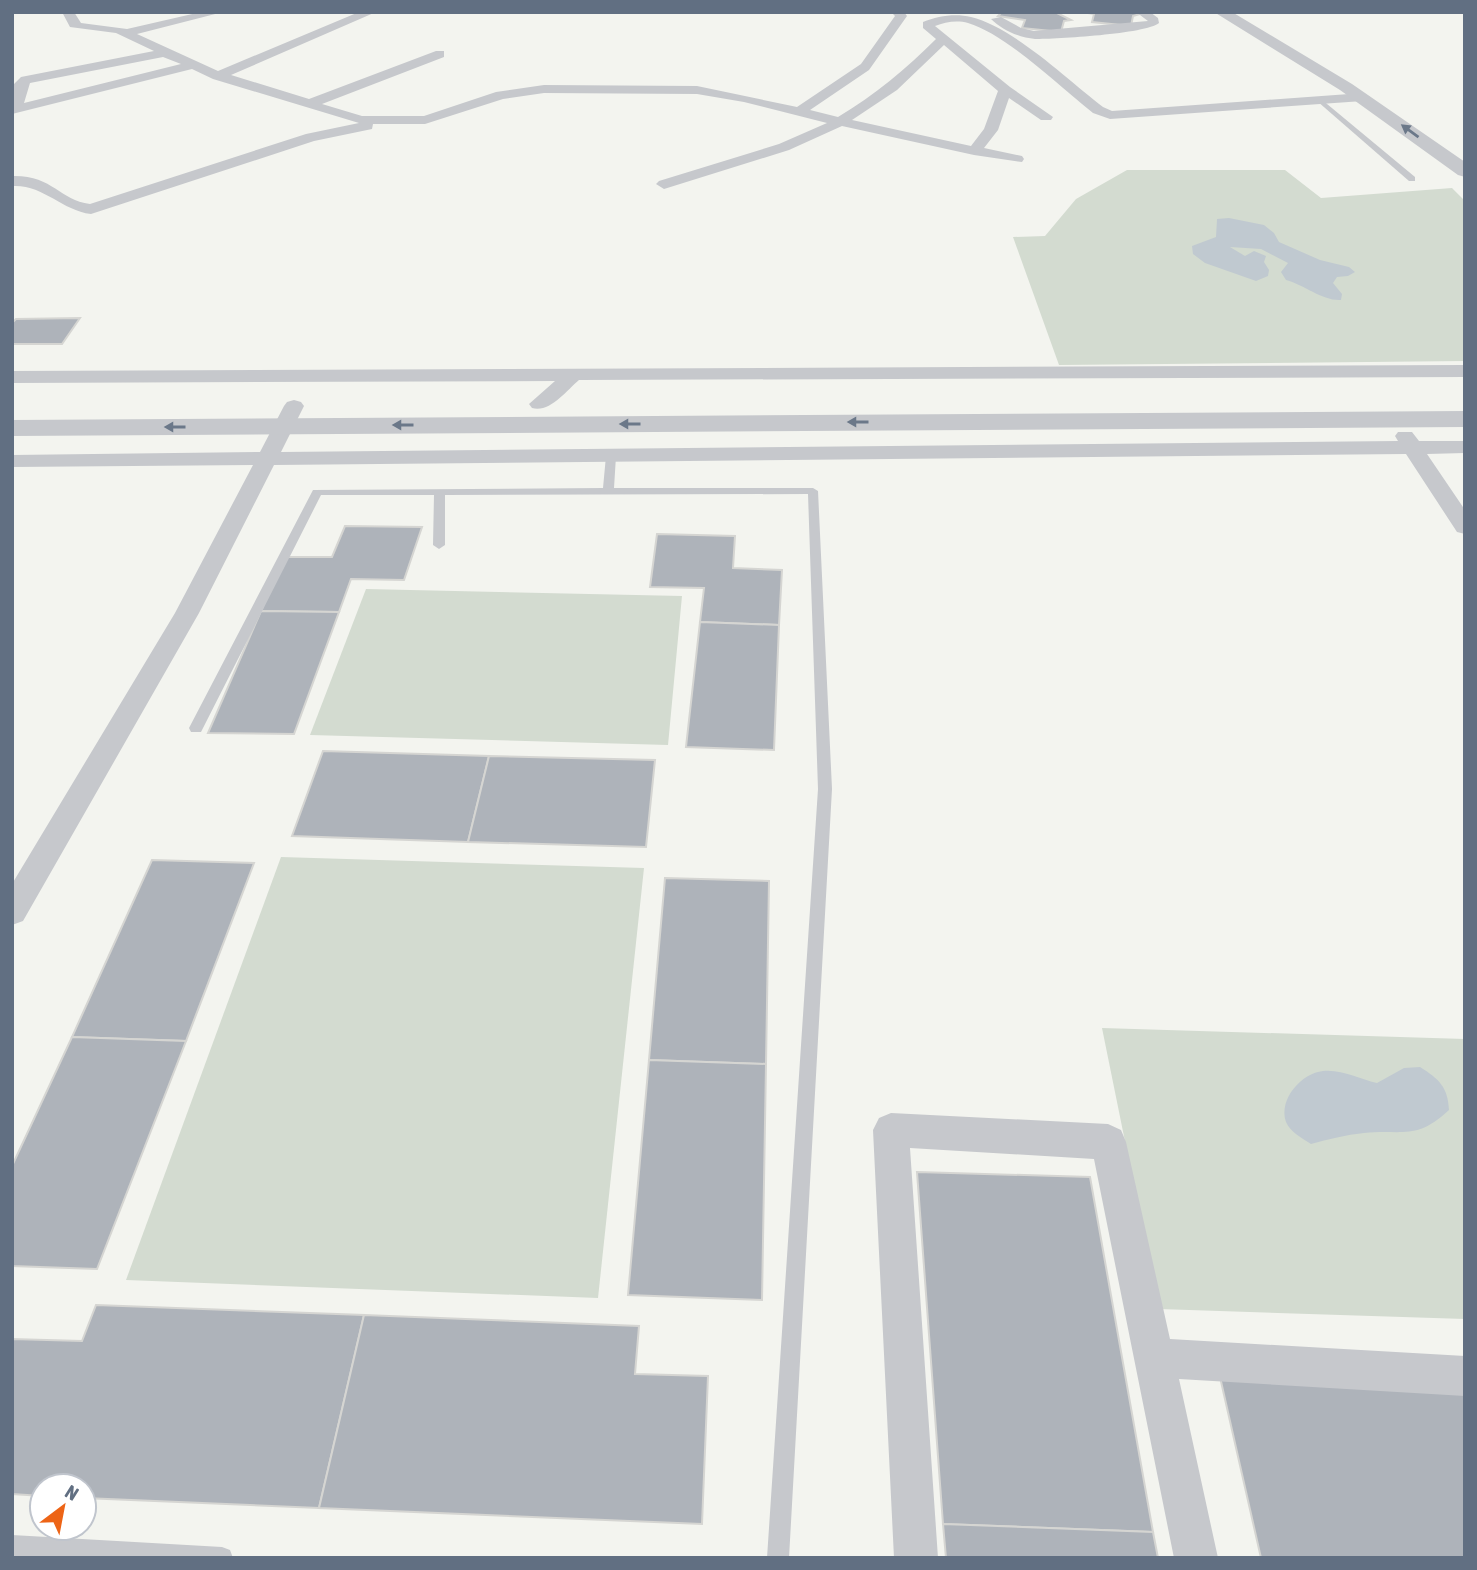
<svg xmlns="http://www.w3.org/2000/svg" width="1477" height="1570" viewBox="0 0 1477 1570" font-family="'Asap Condensed',sans-serif">
<rect width="100%" height="100%" fill="#f3f4ef"/>
<g fill="#d3dbd0">
<polygon points="1127,170 1285,170 1321,198 1452,188 1465,201 1465,361 1059,365 1013,237 1045,236 1076,199"/>
<polygon points="366,589 682,596 668,745 310,735"/>
<polygon points="281,857 644,868 598,1298 126,1280"/>
<polygon points="1102,1028 1465,1039 1465,1319 1159,1309"/>
</g>
<g fill="#c0c9d0">
<path d="M 1229,218 L 1264,225 L 1274,233 L 1279,242 L 1320,260 L 1349,267 L 1355,272 L 1348,276 L 1337,277 L 1333,283 L 1342,294 L 1341,300 C 1322,301 1305,285 1286,280 L 1281,272 L 1288,263 L 1261,249 L 1230,247 L 1245,256 L 1254,251 L 1266,256 L 1264,262 L 1269,270 L 1268,276 L 1256,281 L 1205,263 L 1193,254 L 1192,246 L 1216,237 L 1217,219 Z"/>
<path d="M 1420,1067 C 1439,1079 1448,1087 1449,1110 C 1416,1141 1402,1129 1364,1133 C 1346,1135 1328,1139 1311,1144 C 1302,1138 1290,1132 1286,1122 C 1278,1099 1302,1073 1323,1071 C 1342,1069 1359,1079 1377,1083 L 1404,1068 Z"/>
</g>
<g fill="#aeb3ba" stroke="#d5d5d2" stroke-width="2">
<polygon points="1002,12 1055,12 1071,20 1064,21 1061,32 1022,28 1025,20 998,16"/>
<polygon points="1082,12 1136,12 1140,14 1133,16 1131,26 1092,22 1094,14"/>
<polygon points="80,318 62,344 12,344 12,323 16,319"/>
<polygon points="345,526 422,527 404,580 351,579 339,612 261,611 284,557 332,557"/>
<polygon points="657,534 735,536 733,568 782,570 779,625 700,622 704,588 650,587"/>
<polygon points="261,611 339,612 294,734 208,733"/>
<polygon points="700,622 779,625 774,750 686,747"/>
<polygon points="323,751 489,756 468,842 292,836"/>
<polygon points="489,756 655,760 646,847 468,842"/>
<polygon points="152,860 254,863 186,1041 72,1037"/>
<polygon points="665,878 769,881 766,1064 649,1060"/>
<polygon points="72,1037 186,1041 97,1269 12,1266 12,1166"/>
<polygon points="649,1060 766,1064 762,1300 628,1295"/>
<polygon points="917,1172 1090,1177 1153,1532 943,1524"/>
<polygon points="96,1305 364,1315 319,1508 84,1498 84,1486 42,1486 42,1496 12,1494 12,1339 82,1341"/>
<polygon points="364,1315 639,1326 635,1374 708,1376 702,1524 319,1508"/>
<polygon points="1220,1377 1465,1387 1465,1558 1261,1558"/>
<polygon points="943,1524 1153,1532 1158,1558 946,1558"/>
</g>
<g fill="none" stroke-linecap="round" stroke-linejoin="round">
<g fill="#c6c8cc" fill-rule="evenodd">
<polygon points="1317,99 1321,99 1415,177 1415,181 1409,181 1317,101"/>
<polygon points="611,453 616,456 614,488 813,488 818,491 832,789 789,1558 767,1558 818,789 808,494 445,495 445,545 439,549 433,545 434,495 321,495 201,732 191,732 189,728 313,490 603,488 606,456"/>
<polygon points="12,1535 222,1547 230,1550 233,1558 12,1557"/>
</g>
<g fill="#c6c8cc" fill-rule="evenodd">
<path d="M 62,12 L 74,12 L 81,23 L 127,29 L 201,12 L 223,12 L 137,34 L 218,71 L 359,12 L 376,12 L 231,75 L 309,99 L 436,51 L 444,51 L 444,57 L 322,104 L 362,116 L 424,116 L 496,92 L 544,85 L 697,86 L 797,107 L 861,64 L 895,16 L 891,12 L 904,12 L 907,16 L 869,70 L 810,110 L 838,117 C 875,95 906,69 936,39 L 923,28 L 923,22 C 938,16 955,13 971,17 C 1013,27 1068,80 1103,107 L 1112,111 L 1363,93 L 1370,97 L 1363,101 L 1110,119 L 1093,113 C 1061,88 1006,34 968,23 C 957,20 945,22 935,26 L 1010,87 L 1053,117 L 1051,120 L 1041,120 L 1009,98 L 998,130 L 984,148 L 1022,156 L 1024,159 L 1022,162 L 974,155 L 842,126 L 789,150 L 664,189 L 656,184 L 659,181 L 779,144 L 827,123 L 744,102 L 697,94 L 544,93 L 503,99 L 425,124 L 373,124 L 372,129 L 314,141 L 91,214 C 61,210 43,184 12,186 L 12,176 C 53,175 59,200 90,204 L 306,134 L 359,123 L 213,79 L 192,69 L 12,114 L 14,84 L 21,77 L 154,51 L 116,33 L 70,27 ZM 944,45 L 998,91 L 984,129 L 971,146 L 852,120 L 897,90 ZM 163,57 L 181,64 L 24,103 L 30,83 Z"/>
<path d="M 1136,12 L 1150,12 L 1158,18 L 1159,23 C 1146,34 1056,39 1035,39 C 1020,38 1002,30 991,19 L 1001,17 L 1021,28 L 1034,31 L 1148,21 Z"/>
<path d="M 1465,365 L 1465,377 L 579,380 C 566,391 550,413 532,408 L 529,404 L 555,381 L 12,383 L 12,371 Z"/>
<polygon points="294,400 301,402 304,406 281,452 1398,441 1395,436 1398,432 1412,432 1419,441 1465,441 1465,453 1427,454 1465,510 1465,534 1457,532 1406,454 274,465 199,613 23,921 12,925 12,884 175,613 253,465 12,467 12,455 260,452 284,406 287,402"/>
<polygon points="891,1113 1108,1124 1121,1130 1126,1142 1170,1339 1465,1356 1465,1396 1179,1379 1218,1558 1174,1558 1094,1159 910,1148 938,1558 894,1558 873,1130 879,1118"/>
</g>
<g fill="#c6c8cc" fill-rule="evenodd">
<polygon points="1214,12 1232,12 1352,84 1465,162 1465,177 1458,175 1340,90"/>
<polygon points="1465,411 1465,427 12,436 12,420"/>
</g>
</g>
<defs><path id="oneway-solid" d="M-6-.8H1V-3.2L6.5 0L1 3.2V.8H-6Z" transform="scale(1.75)"/></defs>
<g fill="#6b7889">
<use href="#oneway-solid" transform="translate(1410 131) rotate(-144)"/>
<use href="#oneway-solid" transform="translate(858 422) rotate(180)"/>
<use href="#oneway-solid" transform="translate(630 424) rotate(180)"/>
<use href="#oneway-solid" transform="translate(403 425) rotate(180)"/>
<use href="#oneway-solid" transform="translate(175 427) rotate(180)"/>
</g>
<rect width="1477" height="1570" fill="none" stroke="#616f82" stroke-width="28"/>
<g transform="translate(63 1507) rotate(32)"><circle r="33" fill="#ffffff" stroke="#c0c5cd" stroke-width="2"/>
<path d="M0-5L12 26L0 18L-12 26Z" fill="#ed6416"/>
<text y="-10" font-size="19" font-weight="bold" text-anchor="middle" fill="#616f82">N</text>
</g>
</svg>
